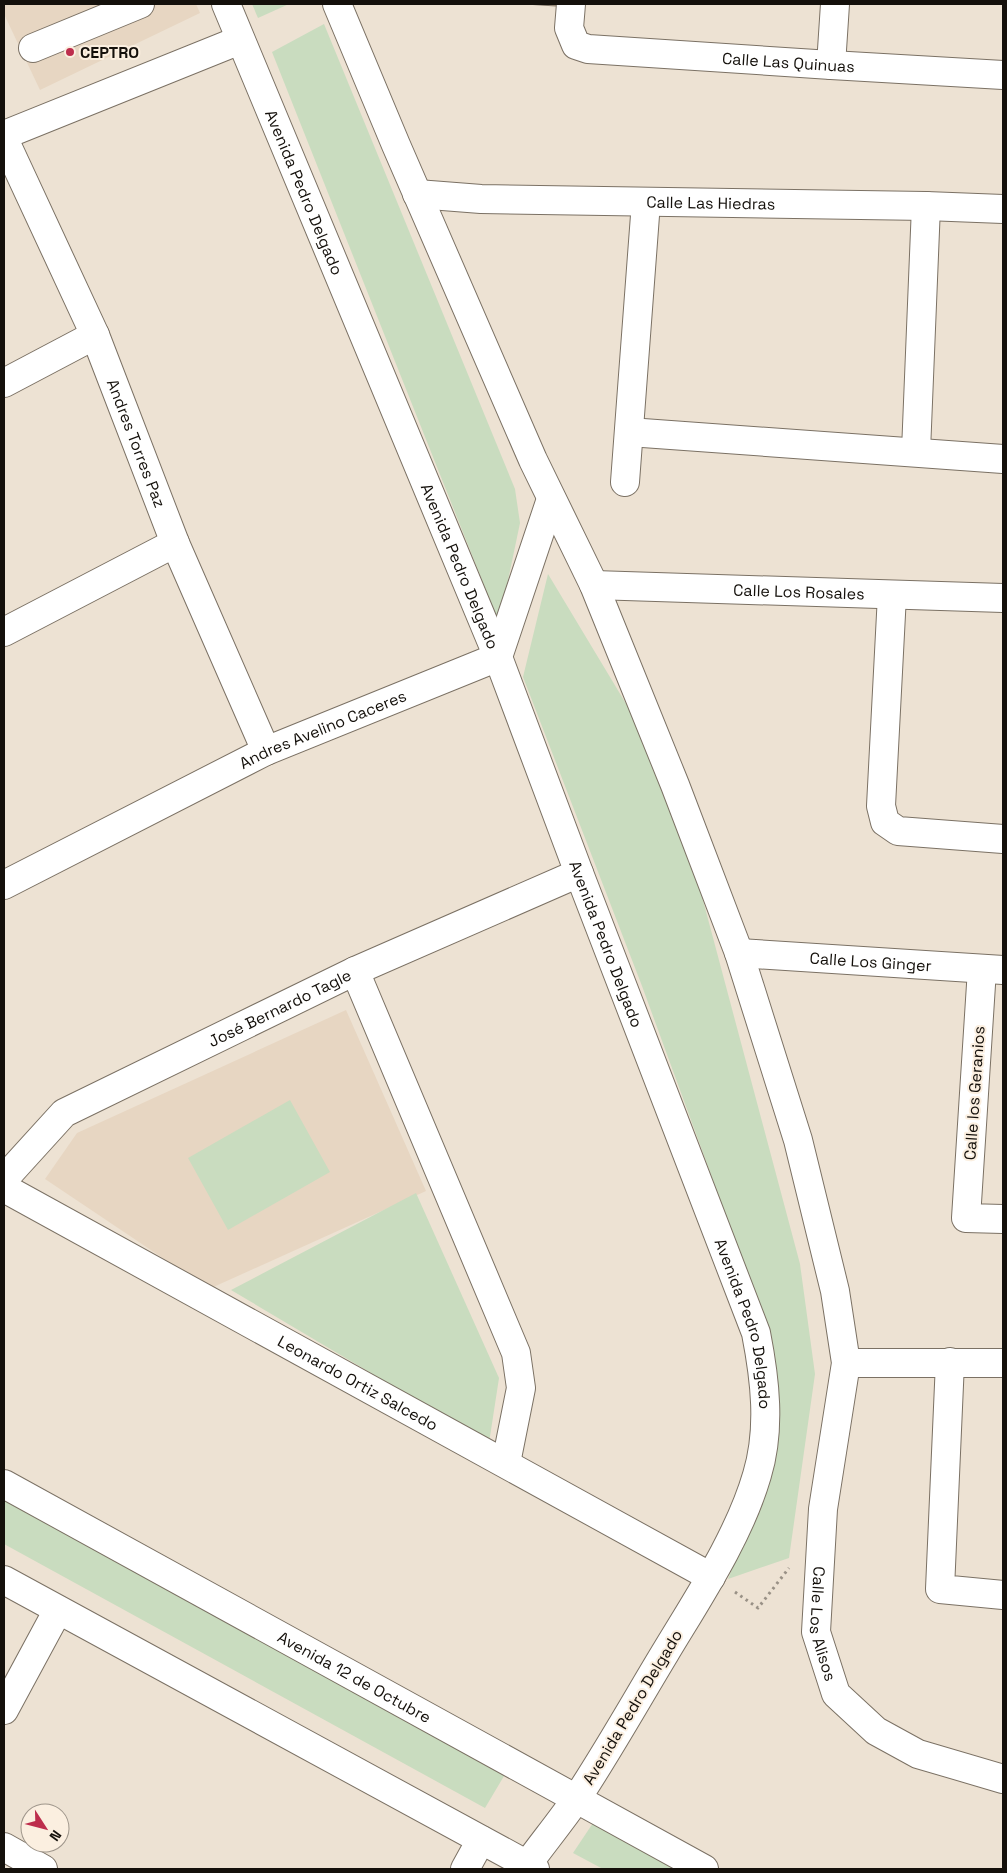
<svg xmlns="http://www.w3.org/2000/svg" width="1007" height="1873" viewBox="0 0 1007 1873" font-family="'Space Grotesk',sans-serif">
<rect width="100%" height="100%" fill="#ede2d3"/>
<g fill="#e7d6c2">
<polygon points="4,4 196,4 200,13 40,90 4,14"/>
<polygon points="346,1010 426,1191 209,1289 45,1179 77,1133"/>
</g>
<g fill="#c9dcbf">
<polygon points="252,4 289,4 258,18"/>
<polygon points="324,24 515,489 520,523 499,623 272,52"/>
<polygon points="548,574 628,707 696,874 800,1264 815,1374 789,1558 728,1579 773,1466 772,1342 642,986 523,677"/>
<polygon points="290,1100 330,1172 228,1230 188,1158"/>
<polygon points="416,1193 499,1378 489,1443 231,1290"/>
<polygon points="4,1487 507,1771 485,1808 4,1544"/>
<polygon points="595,1820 683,1869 603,1869 573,1853"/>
</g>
<polygon fill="#bca280" stroke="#83796c" points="525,4 557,4 556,6"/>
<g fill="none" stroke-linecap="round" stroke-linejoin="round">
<defs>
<g id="minor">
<path id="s1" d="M 226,4 L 498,657 L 579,873 L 756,1333 C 765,1379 771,1429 757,1475 C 739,1537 698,1598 665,1653 C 636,1701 608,1751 577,1798 C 561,1821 543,1843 527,1865"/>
<path id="s2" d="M 337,4 L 396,145 L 533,460 L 594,585 L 675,785 L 739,953 L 798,1140 L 835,1291 L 846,1363 L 823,1509 L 816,1632 L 836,1694 L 876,1731 L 918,1754 L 1003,1779"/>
<path id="s3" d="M 571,4 L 569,28 L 576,45 L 588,49 L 831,65 L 1003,75"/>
<polyline points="33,48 140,4"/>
<polyline points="831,65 835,4"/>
<polyline points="4,135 240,40"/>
<path id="s4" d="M 4,139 L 95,335 L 175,543 L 266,751"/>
<path id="s5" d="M 417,194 L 481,199 L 926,206 L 1003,209"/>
<polyline points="4,383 95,335"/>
<polyline points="629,432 1003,459"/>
<polyline points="916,451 926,206"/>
<polyline points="625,482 646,202"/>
<path id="s6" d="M 594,585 L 1003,598"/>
<polyline points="892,595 881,806 885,822 898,831 1003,839"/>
<polyline points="4,632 175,543"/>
<path id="s7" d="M 4,885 L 266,751 L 498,657 L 551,499"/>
<path id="s8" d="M 739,953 L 1003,970"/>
<polyline points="982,969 966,1218 1003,1219"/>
<polyline points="355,971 516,1353 521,1388 506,1463"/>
<path id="s9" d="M 4,1179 L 64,1113 L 355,971 L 579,873"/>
<path id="s10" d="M 4,1188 L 711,1577"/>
<polyline points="950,1362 940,1589 1003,1595"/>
<polyline points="846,1363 1003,1363"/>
<polyline points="4,1710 58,1610"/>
<polyline points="4,1847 43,1869"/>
<polyline points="465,1869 481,1840"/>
</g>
<g id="major">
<path id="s11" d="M 4,1484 L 704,1869"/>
<polyline points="4,1580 535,1869"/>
</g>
</defs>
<use href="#minor" stroke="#7b7164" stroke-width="30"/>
<use href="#major" stroke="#7b7164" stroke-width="30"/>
<polyline stroke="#999186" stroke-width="3" stroke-dasharray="2.5 4" stroke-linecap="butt" points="735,1592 758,1608 789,1568"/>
<use href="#minor" stroke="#fff" stroke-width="28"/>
<use href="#major" stroke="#fff" stroke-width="28"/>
</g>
<circle fill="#bd2d4c" stroke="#fbefe0" stroke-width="2" cx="70" cy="52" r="5"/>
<g text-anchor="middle" stroke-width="4" stroke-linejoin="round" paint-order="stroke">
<g font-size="16" font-weight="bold" fill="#14100b" stroke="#fbefe0" text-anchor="start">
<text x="80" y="58">CEPTRO</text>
</g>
<g font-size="16" fill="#14100b" stroke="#fbefe0">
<text dy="6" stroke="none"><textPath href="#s3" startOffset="256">Calle Las Quinuas</textPath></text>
<text dy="6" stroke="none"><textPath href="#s1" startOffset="204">Avenida Pedro Delgado</textPath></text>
<text dy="6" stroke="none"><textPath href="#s5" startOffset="294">Calle Las Hiedras</textPath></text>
<text dy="6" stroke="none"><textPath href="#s4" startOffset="332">Andres Torres Paz</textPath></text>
<text dy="6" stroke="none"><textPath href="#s1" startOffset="609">Avenida Pedro Delgado</textPath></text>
<text dy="6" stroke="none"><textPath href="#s6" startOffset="205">Calle Los Rosales</textPath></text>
<text dy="6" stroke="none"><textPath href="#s7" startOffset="355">Andres Avelino Caceres</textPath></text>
<text dy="6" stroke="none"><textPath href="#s1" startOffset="1014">Avenida Pedro Delgado</textPath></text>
<text dy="6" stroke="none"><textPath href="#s8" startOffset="132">Calle Los Ginger</textPath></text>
<text dy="6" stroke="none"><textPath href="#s9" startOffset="329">José Bernardo Tagle</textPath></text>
<text transform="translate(974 1093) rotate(-86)" y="6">Calle los Geranios</text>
<text dy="6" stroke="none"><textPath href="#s1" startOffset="1419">Avenida Pedro Delgado</textPath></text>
<text dy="6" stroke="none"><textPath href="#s10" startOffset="404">Leonardo Ortiz Salcedo</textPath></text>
<text dy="6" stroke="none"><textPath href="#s2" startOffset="1719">Calle Los Alisos</textPath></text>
<text dy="6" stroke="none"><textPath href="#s11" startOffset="400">Avenida 12 de Octubre</textPath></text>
<text transform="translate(632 1707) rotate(-59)" y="6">Avenida Pedro Delgado</text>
</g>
</g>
<rect width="1007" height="1873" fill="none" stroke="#14100b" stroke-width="10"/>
<g transform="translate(45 1828) rotate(126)"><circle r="24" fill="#fbefe0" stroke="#9f968b"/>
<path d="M0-4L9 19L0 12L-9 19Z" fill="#bd2d4c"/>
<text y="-8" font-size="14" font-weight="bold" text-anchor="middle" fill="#14100b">N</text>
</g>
</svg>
